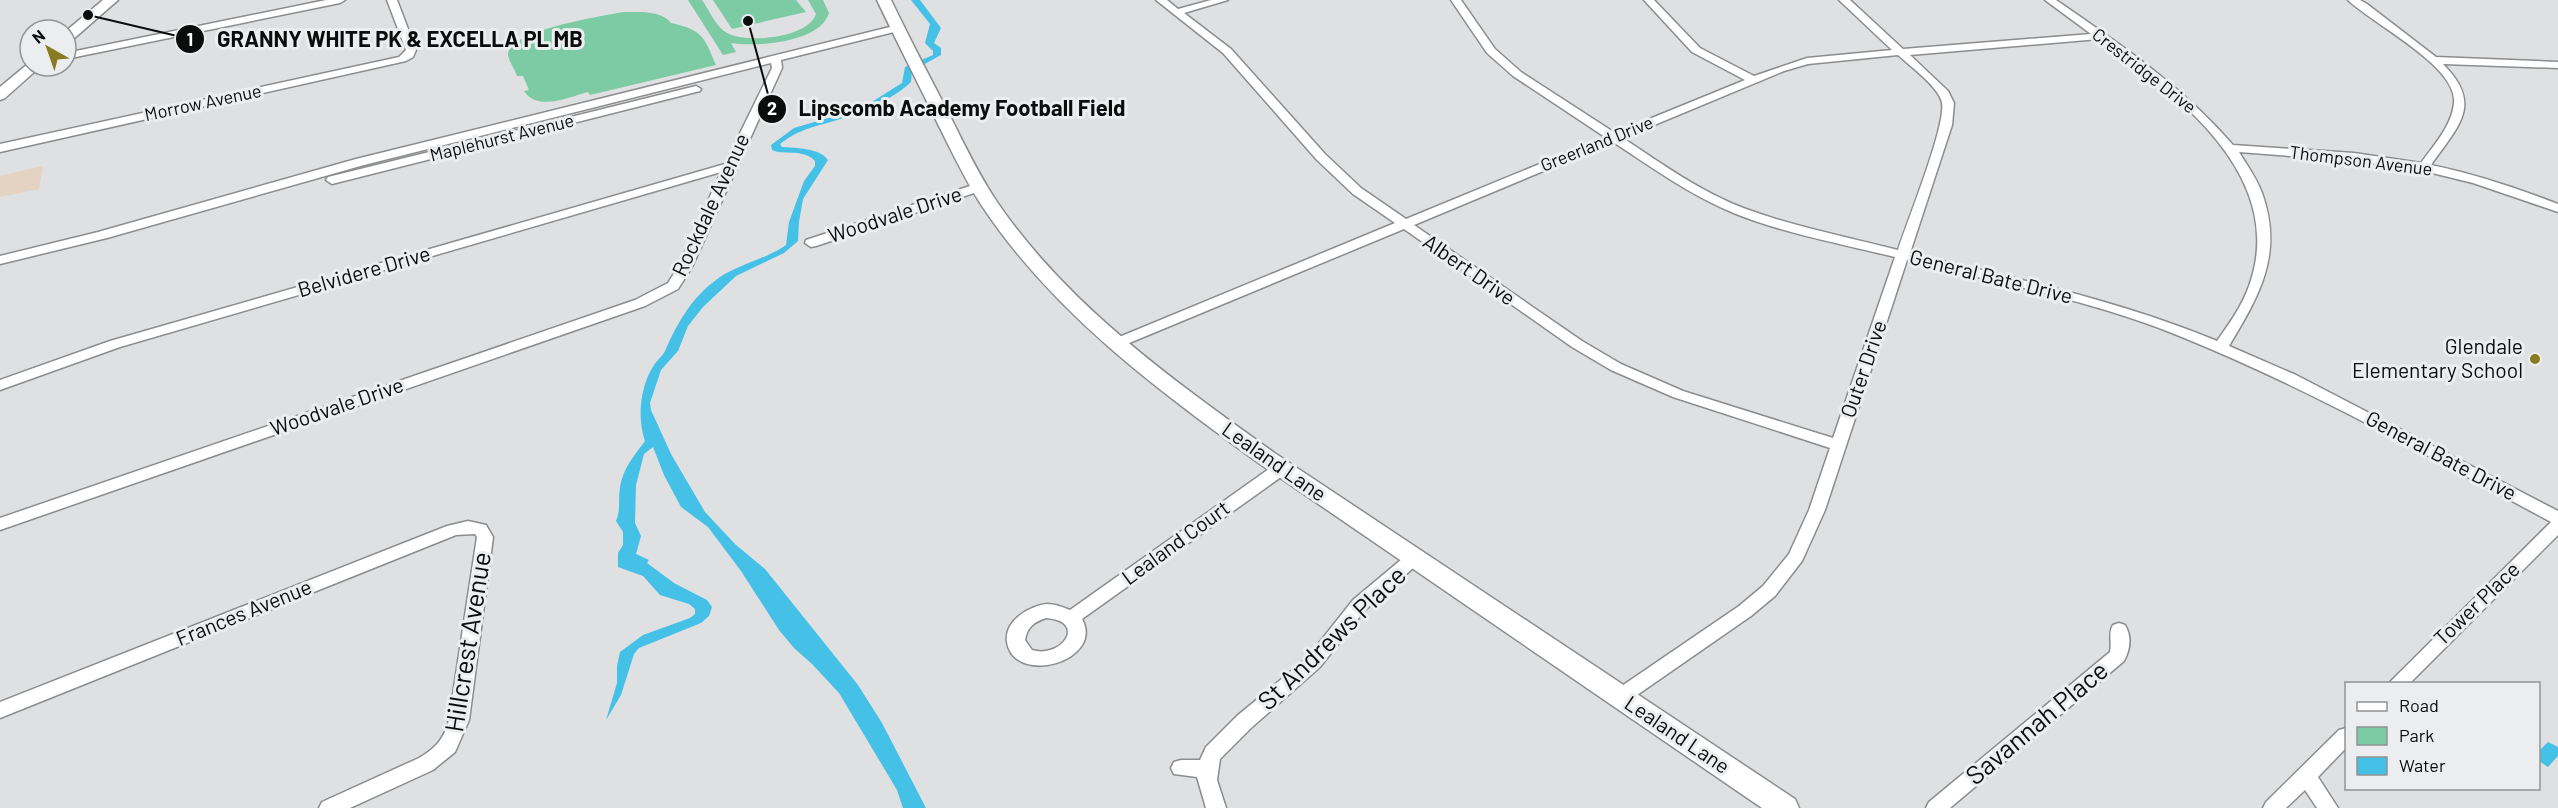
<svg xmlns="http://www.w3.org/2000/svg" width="2558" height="808" viewBox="0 0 2558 808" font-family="Barlow,sans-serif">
<rect width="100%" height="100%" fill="#dfe0e1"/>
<polygon fill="#e4d3c2" points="43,166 39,189 0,197 0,176"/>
<g fill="#7ccba4">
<path d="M 688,0 L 702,0 C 709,10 716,27 727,33 C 747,44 808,38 816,14 L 808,0 L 823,0 L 829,13 C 820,43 756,47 731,43 L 736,52 L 723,55 Z"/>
<polygon points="713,0 796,0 806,12 732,29"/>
<path d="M 623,12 C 638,12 662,10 671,23 C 703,30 704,37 716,65 L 590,95 L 588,92 C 569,97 538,112 524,91 L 529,90 L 523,76 L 517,76 C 515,70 509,61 508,55 C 507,30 604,16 623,12 Z"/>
</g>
<g fill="#45c0e7">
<path d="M 911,0 L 920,0 L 941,28 L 934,43 L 941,48 L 941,55 L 912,71 L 911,82 C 893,99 863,112 840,119 C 816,127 800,128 780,144 L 782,147 C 796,148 820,148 828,160 L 803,199 L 799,222 L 798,241 L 784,253 L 736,276 L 703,307 L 688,326 L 678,351 L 661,370 L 650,403 L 651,410 L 671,454 L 705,512 L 735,544 L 765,569 L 858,685 L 882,723 L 926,808 L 903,808 L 897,790 L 839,693 L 812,664 L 794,648 L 779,630 L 741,571 L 708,527 L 681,507 L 664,475 L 653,447 L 644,454 L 636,485 L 635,523 L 641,536 L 636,554 L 649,560 L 647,563 L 674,583 L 707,600 L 712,607 L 709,616 L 701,623 L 639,648 L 634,654 L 621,695 L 606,720 L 617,683 L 617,666 L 620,652 L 643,635 L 690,618 L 695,614 L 695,609 L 689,604 L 660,595 L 643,576 L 618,567 L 618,553 L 623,545 L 623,532 L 616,521 C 621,510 618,499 620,487 C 623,468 634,456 645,441 C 637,418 640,386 654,365 C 657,360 663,356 665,351 C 677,324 691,298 716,280 C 737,264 765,260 786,245 L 789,222 L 804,181 L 815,166 L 815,161 C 803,148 786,156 772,150 L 771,145 L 794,128 L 862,108 L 902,83 L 905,67 L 933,55 L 933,51 L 925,43 L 930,24 Z"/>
<polygon points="2548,742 2558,747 2558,756 2548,767 2539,761 2538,752"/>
</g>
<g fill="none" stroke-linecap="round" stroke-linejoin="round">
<defs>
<g id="street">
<polygon points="326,0 345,0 340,3 66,59 66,53"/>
<polygon points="387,0 397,0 416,50 413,57 406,61 0,152 0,144 399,57 406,50"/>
<path d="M 1156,0 L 1167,0 L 1178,9 L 1211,0 L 1228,0 L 1184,13 L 1231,49 L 1325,154 L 1361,188 L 1406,219 L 1605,137 L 1513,76 L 1487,53 L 1451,0 L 1461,0 L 1495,49 L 1521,72 L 1615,133 L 1745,80 L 1692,52 L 1644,0 L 1654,0 L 1700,48 L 1754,76 L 1807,58 L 1892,50 L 1839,0 L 1850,0 L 1903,49 L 2091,34 L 2045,0 L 2056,0 C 2120,44 2182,86 2233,145 L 2354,153 L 2421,163 C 2433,146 2452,126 2454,103 C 2458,66 2371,23 2348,0 L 2360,0 L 2367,4 L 2436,57 L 2558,62 L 2558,68 L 2443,64 C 2484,105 2458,126 2431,165 C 2474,174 2517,188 2558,204 L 2558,212 L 2473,183 L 2416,169 L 2354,161 L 2239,152 C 2247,165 2257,179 2262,193 C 2284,254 2259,296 2229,346 L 2296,375 L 2558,511 L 2558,535 L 2409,684 L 2388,684 L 2551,522 C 2430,457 2310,389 2182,337 C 2094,301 1999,283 1907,260 L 1825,510 L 1802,561 L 1775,596 L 1751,616 L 1627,702 L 1620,705 L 1613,702 L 1611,697 L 1613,692 L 1739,606 L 1763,586 L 1789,554 L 1809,510 L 1830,448 L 1673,397 L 1611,370 L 1572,347 L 1404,229 L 1122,346 L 1112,346 L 1110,343 L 1112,340 L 1395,223 L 1353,194 L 1317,160 L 1223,53 ZM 2099,39 C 2176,93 2289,176 2249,286 C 2242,306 2229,324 2217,341 C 2119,300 2013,278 1910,253 L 1952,125 L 1954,103 L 1948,91 L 1910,55 ZM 1898,55 C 1910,66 1940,88 1942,103 C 1946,126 1907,222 1898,250 C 1847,237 1795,227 1746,209 C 1701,192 1662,164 1623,138 L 1784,71 L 1808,64 ZM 1613,142 C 1653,168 1691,196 1736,214 C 1787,234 1842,244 1895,257 L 1833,438 L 1683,391 L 1621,364 L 1582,341 L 1414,225 Z"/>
<polygon points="898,25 903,28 902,30 781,60 782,68 692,267 678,289 645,306 0,530 0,518 635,300 668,283 678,267 721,172 120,347 0,390 0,380 110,341 725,164 772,68 771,63 364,165 107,238 0,264 0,256 98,232 356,159"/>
<polygon points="696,86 701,89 700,91 332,184 326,180 328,177"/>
<polygon points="979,183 983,184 983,190 816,246 811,247 805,243 806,240"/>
<path d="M 1282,463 L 1288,464 L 1290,468 L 1288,472 L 1082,619 C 1105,661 1014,687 1007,642 C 1004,621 1029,606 1047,604 C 1054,604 1063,607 1070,610 L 1276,464 ZM 1046,618 C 1088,621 1062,659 1032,650 L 1025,640 C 1027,627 1034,622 1046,618 Z"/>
<path d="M 468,521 L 486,525 L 493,537 L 469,720 L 455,752 L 433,770 L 350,808 L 319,808 L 322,802 L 419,758 C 436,748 444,739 449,720 L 477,537 L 475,534 L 456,535 L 0,718 L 0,702 L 447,526 Z"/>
<polygon points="1414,552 1420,554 1422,558 1420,562 1365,610 1320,667 1251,728 1220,759 1217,780 1226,808 1206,808 1197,777 1174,774 1171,768 1174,762 1181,760 1200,760 1206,747 1237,716 1308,657 1353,600 1408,554"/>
<path d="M 2119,623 L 2125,625 C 2132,637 2130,650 2124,661 L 1950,808 L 1926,808 L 1929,802 L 2110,652 C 2112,643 2108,633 2113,625 Z"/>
<polygon points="2346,728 2346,748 2318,777 2338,808 2317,808 2305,790 2286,808 2263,808 2266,802 2339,730"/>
</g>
<g id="secondary">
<polygon points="103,0 118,0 71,41 66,42 66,31"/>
<path d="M 877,0 L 891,0 C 910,40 931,79 951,118 C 965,146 979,175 997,202 C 1068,306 1174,381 1276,454 L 1795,799 L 1799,808 L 1762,808 L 1260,464 C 1158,390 1053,313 982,206 C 964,178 950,148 935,118 C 916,79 896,40 877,0 Z"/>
<polygon points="29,63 30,66 41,66 5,98 0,100 0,87"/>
</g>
</defs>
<use href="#street" stroke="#8b8c8d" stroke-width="3"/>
<use href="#secondary" stroke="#8b8c8d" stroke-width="3"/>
<use href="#street" fill="#fff" fill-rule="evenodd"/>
<use href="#secondary" fill="#fff" fill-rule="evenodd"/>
</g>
<circle fill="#897b21" stroke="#ecedee" stroke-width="2" cx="2535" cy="359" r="6"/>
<g text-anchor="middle" stroke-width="6" stroke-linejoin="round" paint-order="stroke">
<g font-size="18" fill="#0b0c0c" stroke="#ecedee">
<text transform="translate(2144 71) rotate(38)" y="6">Crestridge Drive</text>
<text transform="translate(203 103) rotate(-12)" y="6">Morrow Avenue</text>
<text transform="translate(502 138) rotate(-14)" y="6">Maplehurst Avenue</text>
<text transform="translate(1597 144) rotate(-22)" y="6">Greerland Drive</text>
<text transform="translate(2361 161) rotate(7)" y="6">Thompson Avenue</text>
</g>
<g font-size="21" fill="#0b0c0c" stroke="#ecedee">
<text transform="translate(711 205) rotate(-65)" y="7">Rockdale Avenue</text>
<text transform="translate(895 215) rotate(-18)" y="7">Woodvale Drive</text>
<text transform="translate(1469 270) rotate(35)" y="7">Albert Drive</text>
<text transform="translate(364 272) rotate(-16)" y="7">Belvidere Drive</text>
<text transform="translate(1991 277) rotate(14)" y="7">General Bate Drive</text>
<text transform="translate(1864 369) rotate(-71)" y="7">Outer Drive</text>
<text transform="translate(337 407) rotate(-19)" y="7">Woodvale Drive</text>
<text transform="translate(2441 456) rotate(28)" y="7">General Bate Drive</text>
<text transform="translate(1274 462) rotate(35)" y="7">Lealand Lane</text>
<text transform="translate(1176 543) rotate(-36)" y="7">Lealand Court</text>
<text transform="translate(2477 604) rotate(-44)" y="7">Tower Place</text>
<text transform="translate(244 613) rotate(-22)" y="7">Frances Avenue</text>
<text transform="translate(1677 735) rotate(34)" y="7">Lealand Lane</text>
</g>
<g font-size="21" fill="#0b0c0c" stroke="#ecedee" text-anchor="end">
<text x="2523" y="354">Glendale<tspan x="2523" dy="24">Elementary School</tspan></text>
</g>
<g font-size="26" fill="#0b0c0c" stroke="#ecedee">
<text transform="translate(1332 638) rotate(-44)" y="9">St Andrews Place</text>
<text transform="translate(468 642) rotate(-81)" y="9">Hillcrest Avenue</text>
<text transform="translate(2037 723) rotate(-40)" y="9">Savannah Place</text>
</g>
</g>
<path fill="none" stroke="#0b0c0c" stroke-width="2" d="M88 15L190 39M748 21L772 109"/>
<g fill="#0b0c0c" stroke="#ecedee" stroke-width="2">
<circle cx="88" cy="15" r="6"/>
<circle cx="748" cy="21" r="6"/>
<circle cx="190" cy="39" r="15"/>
<circle cx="772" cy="109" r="15"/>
</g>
<g font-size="18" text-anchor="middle" font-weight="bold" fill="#fff">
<text x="190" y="46">1</text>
<text x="772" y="115">2</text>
</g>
<g font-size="22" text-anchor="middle" font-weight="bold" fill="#0b0c0c" stroke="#ecedee" stroke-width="6" stroke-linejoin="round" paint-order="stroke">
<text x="400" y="47">GRANNY WHITE PK &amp; EXCELLA PL MB</text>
<text x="962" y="116">Lipscomb Academy Football Field</text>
</g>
<rect x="2345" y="682" width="195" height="108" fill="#ecedee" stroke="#929394" stroke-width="1.5"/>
<rect x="2357" y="702" width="30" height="9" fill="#ffffff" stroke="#929394" stroke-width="1.5"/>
<text x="2399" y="712" font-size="18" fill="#0b0c0c">Road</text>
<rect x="2357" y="727" width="30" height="18" fill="#7ccba4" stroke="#929394" stroke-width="1.5"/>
<text x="2399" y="742" font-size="18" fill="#0b0c0c">Park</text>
<rect x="2357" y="757" width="30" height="18" fill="#45c0e7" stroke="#929394" stroke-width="1.5"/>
<text x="2399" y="772" font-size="18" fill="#0b0c0c">Water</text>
<g transform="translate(48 48) rotate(320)"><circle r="28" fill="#ecedee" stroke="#929394" stroke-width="1.5"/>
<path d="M0-4.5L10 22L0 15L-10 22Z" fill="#897b21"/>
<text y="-9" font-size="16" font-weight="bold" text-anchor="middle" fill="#0b0c0c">N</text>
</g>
</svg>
